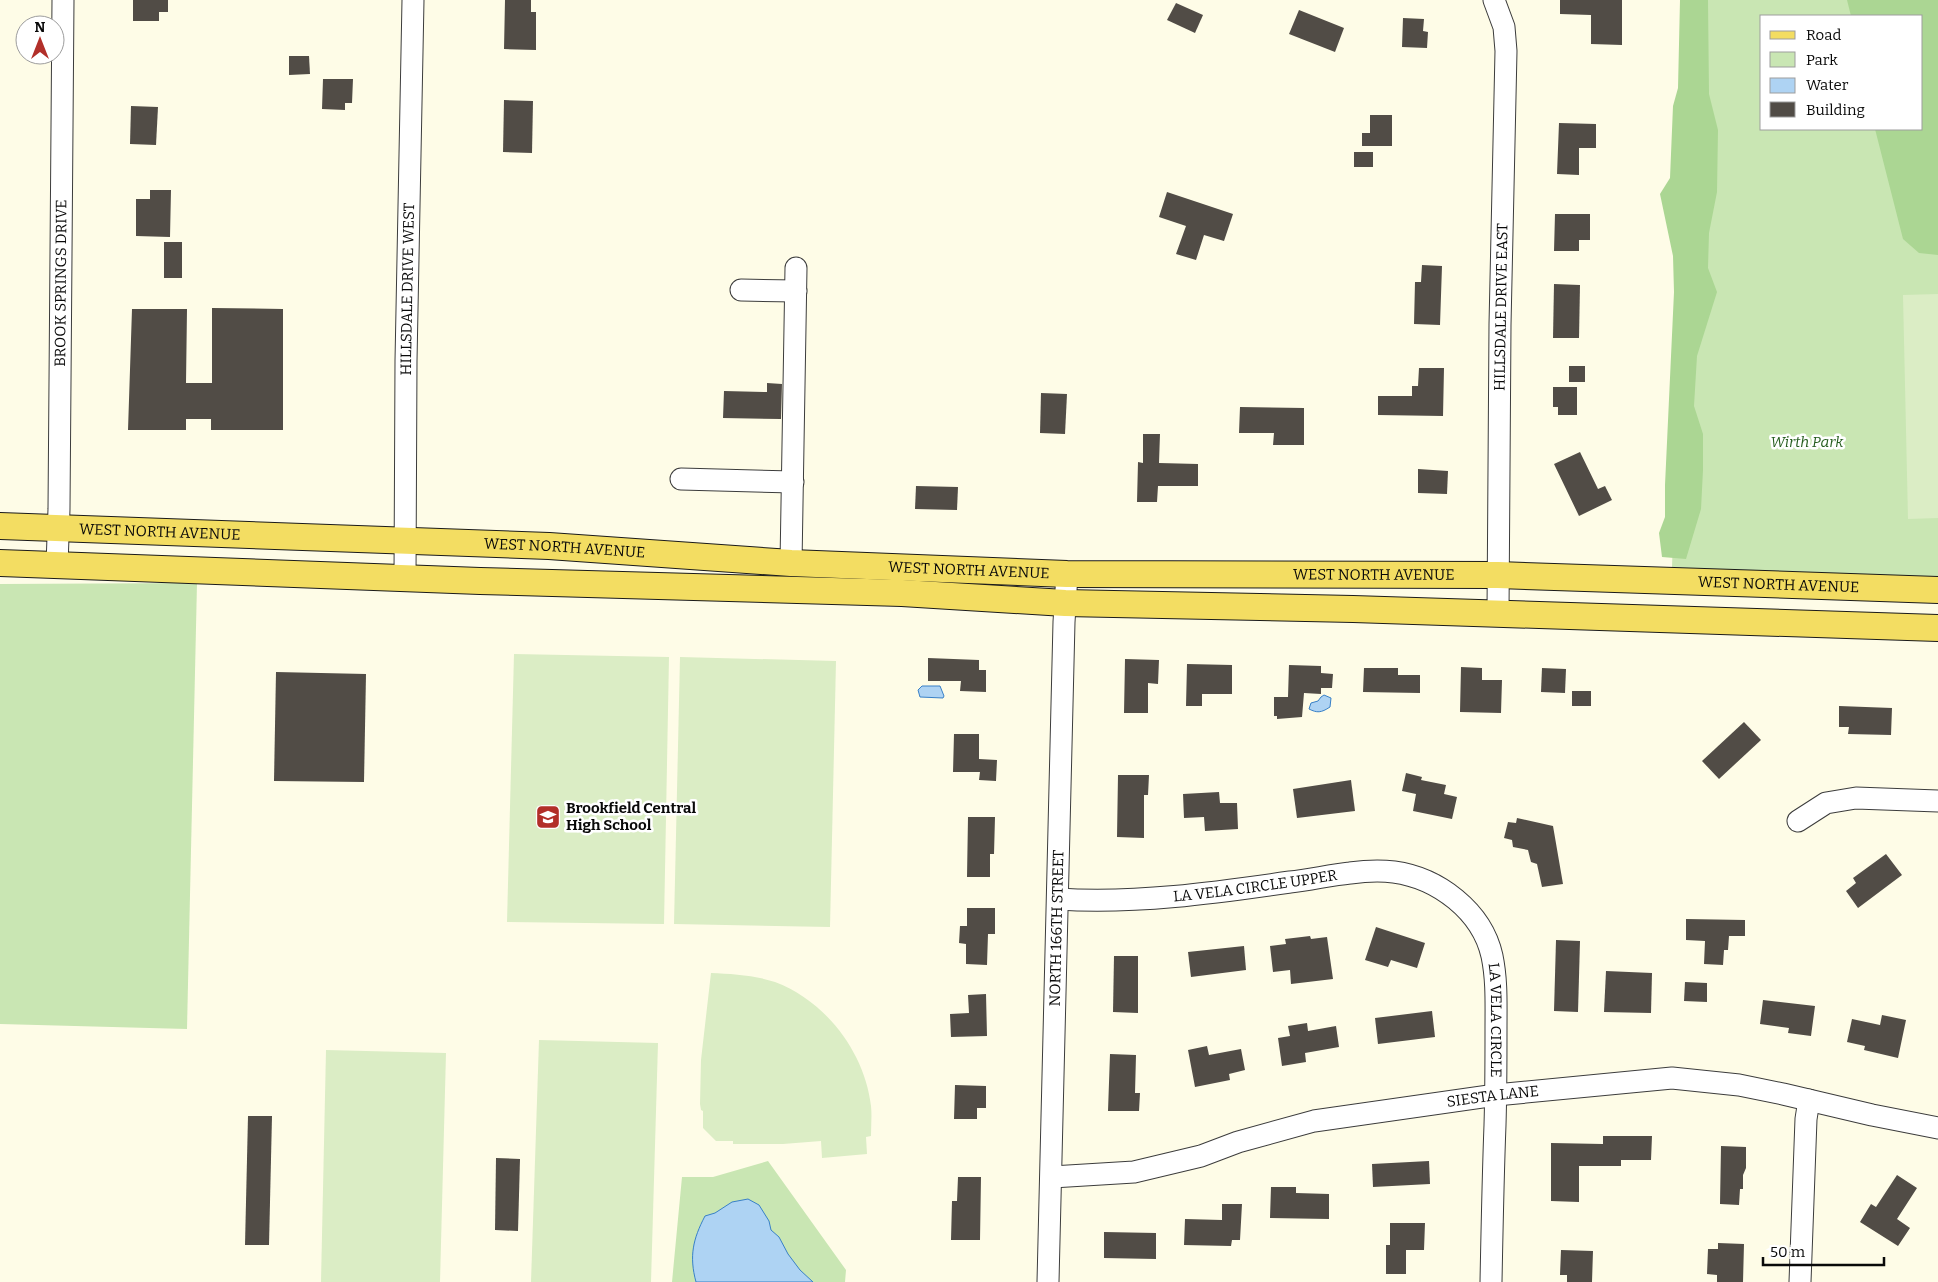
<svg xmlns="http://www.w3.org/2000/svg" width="1938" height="1282" viewBox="0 0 1938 1282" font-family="Bitter,serif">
<rect width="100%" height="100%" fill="#fefce7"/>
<g fill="#c9e6b3" fill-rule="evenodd">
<path d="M 1688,0 L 1938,0 L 1938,578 L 1672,568 ZM 1762,16 L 1922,16 L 1922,129 L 1762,129 Z"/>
<polygon points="197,583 187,1029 0,1024 0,584"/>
<polygon points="768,1161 846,1270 845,1282 672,1282 682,1177 713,1177"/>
</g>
<g fill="#abd693">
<polygon points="1680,0 1708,0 1709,94 1718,130 1717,192 1709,233 1708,268 1717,292 1697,356 1694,406 1703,434 1703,470 1701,509 1686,559 1662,557 1659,533 1665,517 1665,485 1674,292 1673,256 1660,194 1670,178 1673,106 1678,88"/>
<polygon points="1847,0 1938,0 1938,255 1919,253 1903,239 1875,129 1922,129 1922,16 1851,16"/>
</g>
<g fill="#dbedc5">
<polygon points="1938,294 1938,518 1908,519 1903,295"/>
<polygon points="514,654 669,657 664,924 507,922"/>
<polygon points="680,657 836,661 830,927 674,924"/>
<path d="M 711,973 C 732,974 754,975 775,982 C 826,1001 865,1053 871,1106 C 872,1116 871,1126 871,1136 L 866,1137 L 867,1154 L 822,1158 L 821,1141 L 783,1144 L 733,1144 L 733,1141 L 716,1141 L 703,1128 L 703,1111 L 701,1110 L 700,1104 L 701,1060 Z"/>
<polygon points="539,1040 658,1043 651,1282 531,1282"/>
<polygon points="326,1050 446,1053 440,1282 321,1282"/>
</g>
<g fill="#aed3f3" stroke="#3880c7">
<polygon points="922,686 940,686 944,696 943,698 920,697 918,690"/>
<path d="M 1324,695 L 1331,698 L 1330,707 C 1321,713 1317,713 1309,709 L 1311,703 L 1318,701 L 1321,697 Z"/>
<path d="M 748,1199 L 759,1205 L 769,1221 L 771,1230 L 779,1237 L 788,1254 L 800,1270 L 813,1282 L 696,1282 C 689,1256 693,1239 705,1216 L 715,1213 L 732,1202 Z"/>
</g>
<g fill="#514c46">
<polygon points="133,0 168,0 168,12 159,12 159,21 133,21"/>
<polygon points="505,0 531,0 531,12 536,12 536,50 504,49"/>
<polygon points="1560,0 1622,0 1622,45 1591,44 1591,15 1560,14"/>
<polygon points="1176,3 1203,15 1195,33 1167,20"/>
<polygon points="1299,10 1344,28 1335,52 1289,34"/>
<polygon points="1403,18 1424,19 1423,31 1428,32 1427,48 1402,47"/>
<polygon points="289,56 309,56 310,74 289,75"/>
<polygon points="323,79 353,79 352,103 345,103 345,110 322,109"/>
<polygon points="504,100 533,101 532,153 503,152"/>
<polygon points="131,106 158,107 156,145 130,144"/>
<polygon points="1370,115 1392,115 1392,146 1362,146 1362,133 1370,133"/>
<polygon points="1559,123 1596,124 1596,148 1579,148 1579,175 1557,174"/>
<rect x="1354" y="152" width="19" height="15"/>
<polygon points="150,190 171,190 170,237 136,236 136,199 150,199"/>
<polygon points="1167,192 1233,214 1224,241 1204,235 1196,260 1176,254 1186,226 1159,217"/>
<polygon points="1555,214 1590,214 1590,240 1579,240 1579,251 1554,251"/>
<rect x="164" y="242" width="18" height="36"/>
<polygon points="1422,265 1442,266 1440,325 1414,324 1415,282 1421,282"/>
<polygon points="1554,284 1580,285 1579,338 1553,338"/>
<polygon points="212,308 283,309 283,430 211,430 211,419 186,419 186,430 128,430 132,309 187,309 186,383 212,383"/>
<rect x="1569" y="366" width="16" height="16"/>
<polygon points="1419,368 1444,368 1443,416 1378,415 1378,396 1412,396 1412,386 1418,386"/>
<polygon points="767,383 782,384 781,419 723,418 724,391 767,392"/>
<polygon points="1553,387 1577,387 1577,415 1558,415 1558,407 1553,407"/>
<polygon points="1041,393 1067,394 1065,434 1040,433"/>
<polygon points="1240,407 1304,408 1304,445 1273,445 1274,433 1239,433"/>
<polygon points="1143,434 1160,434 1159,463 1198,464 1198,486 1158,486 1157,502 1137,502 1138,462 1143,463"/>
<polygon points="1580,452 1598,489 1605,486 1612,500 1579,516 1554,464"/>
<polygon points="1418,469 1448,471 1447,494 1418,493"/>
<polygon points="916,486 958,487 957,510 915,509"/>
<polygon points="928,658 979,660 979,670 986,670 986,692 960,691 961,681 928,681"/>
<polygon points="1125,659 1159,660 1158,684 1148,683 1148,713 1124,713"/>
<polygon points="1187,664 1232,665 1232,694 1202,694 1202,706 1186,706"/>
<polygon points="1289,665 1321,666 1321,673 1333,674 1332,688 1321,688 1321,694 1304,693 1302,717 1277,719 1277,716 1274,716 1274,697 1288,697"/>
<polygon points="1461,667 1482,668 1482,680 1502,680 1501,713 1460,712"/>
<polygon points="1364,668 1398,668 1398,675 1420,675 1420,693 1363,692"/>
<polygon points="1542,668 1566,669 1565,693 1541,692"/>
<polygon points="276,672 366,674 364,782 274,781"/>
<rect x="1572" y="691" width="19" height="15"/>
<polygon points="1839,706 1892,708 1891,735 1848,734 1849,727 1839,727"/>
<polygon points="1744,722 1761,740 1719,779 1702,761"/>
<polygon points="954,734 979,734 979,759 997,760 996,781 979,780 980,772 953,772"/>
<polygon points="1406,773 1422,777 1421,780 1446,785 1444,794 1457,797 1452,819 1413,811 1416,794 1402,791"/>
<polygon points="1118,775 1149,775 1148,795 1144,795 1144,838 1117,837"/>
<polygon points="1351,780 1355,811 1297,818 1293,789"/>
<polygon points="1219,792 1220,803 1237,803 1238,829 1205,831 1204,817 1184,818 1183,794"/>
<polygon points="968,817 995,817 994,854 990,854 990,877 967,877"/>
<polygon points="1517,818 1553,826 1563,884 1542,887 1537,864 1531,862 1528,850 1513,847 1512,840 1504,838 1508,822 1516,823"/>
<polygon points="1886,854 1902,875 1858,908 1846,891 1856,883 1853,878"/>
<polygon points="967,908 995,908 995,934 988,934 987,965 966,964 966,944 959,943 960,926 967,926"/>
<polygon points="1686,919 1745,920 1745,936 1729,936 1728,950 1724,950 1723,965 1704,964 1705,941 1686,940"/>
<polygon points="1376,927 1425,943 1417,968 1391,960 1388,967 1365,960"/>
<polygon points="1310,936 1311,939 1327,937 1333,979 1291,984 1290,970 1273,972 1270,946 1286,944 1285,939"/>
<polygon points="1556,940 1580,941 1578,1012 1554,1011"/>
<polygon points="1244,946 1246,970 1191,977 1188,952"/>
<polygon points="1114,956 1138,956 1138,1013 1113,1012"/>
<polygon points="1606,971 1652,973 1651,1013 1604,1012"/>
<polygon points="1685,982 1707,983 1707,1002 1684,1001"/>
<polygon points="986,994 987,1036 951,1037 950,1014 969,1013 968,995"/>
<polygon points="1763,1000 1815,1006 1811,1036 1788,1033 1789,1028 1760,1024"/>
<polygon points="1432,1011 1435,1037 1378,1044 1375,1018"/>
<polygon points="1882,1015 1906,1020 1898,1058 1864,1050 1865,1046 1847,1042 1852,1019 1880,1025"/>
<polygon points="1307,1023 1308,1031 1336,1026 1339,1047 1305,1053 1306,1062 1282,1066 1278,1038 1290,1036 1288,1026"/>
<polygon points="1207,1046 1209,1055 1241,1049 1245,1070 1229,1074 1230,1080 1195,1087 1188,1050"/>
<polygon points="1110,1054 1136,1055 1135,1093 1140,1093 1139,1111 1108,1111"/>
<polygon points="955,1085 986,1086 986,1108 977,1108 977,1119 954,1119"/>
<polygon points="248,1116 272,1116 269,1245 245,1245"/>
<polygon points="1603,1136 1652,1136 1651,1160 1621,1160 1621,1166 1579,1166 1579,1202 1551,1201 1551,1143 1603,1144"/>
<polygon points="1721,1146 1746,1147 1746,1168 1743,1175 1743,1189 1740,1189 1739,1205 1720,1204"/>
<polygon points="496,1158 520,1159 518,1231 495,1230"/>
<polygon points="1429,1161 1430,1184 1373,1187 1372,1164"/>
<polygon points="1897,1175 1917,1188 1897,1219 1910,1228 1898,1246 1860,1222 1871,1204 1876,1207"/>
<polygon points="958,1177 981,1177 980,1240 951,1240 952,1201 957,1201"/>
<polygon points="1271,1187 1296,1187 1296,1193 1329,1194 1329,1219 1270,1218"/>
<polygon points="1222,1204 1242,1204 1240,1240 1232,1240 1231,1246 1184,1245 1185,1219 1222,1220"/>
<polygon points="1390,1223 1425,1223 1424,1250 1406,1250 1406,1274 1386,1274 1386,1245 1390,1245"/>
<polygon points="1104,1232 1156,1233 1156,1259 1104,1258"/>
<polygon points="1718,1243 1744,1244 1743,1282 1717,1282 1717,1275 1707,1274 1708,1249 1718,1249"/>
<polygon points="1561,1250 1593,1251 1592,1282 1567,1282 1567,1275 1560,1275"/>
</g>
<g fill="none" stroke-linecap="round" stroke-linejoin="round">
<defs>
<g id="minor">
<polyline points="1494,0 1504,27 1506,51 1500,325 1498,613"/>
<polyline points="741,290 796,291"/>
<polyline points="681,479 793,482"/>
<polyline points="791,563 796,268"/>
<path id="s1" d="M 57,565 L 59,509 L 63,0"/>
<path id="s2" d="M 405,578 L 406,361 L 413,0"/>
<polyline points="1798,821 1826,803 1856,798 1938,801"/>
<path id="s3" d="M 1058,899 C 1135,904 1214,893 1290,882 C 1310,880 1330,875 1350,873 C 1364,871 1380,870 1394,872 C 1438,878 1482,911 1492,956 C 1497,980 1496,1004 1496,1028 C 1496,1061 1496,1093 1495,1125 C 1493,1177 1492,1230 1491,1282"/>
<path id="s4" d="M 1052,1177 L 1134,1172 L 1201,1156 L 1238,1142 L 1314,1121 L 1496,1095 L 1672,1078 L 1739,1085 L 1783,1094 L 1872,1115 L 1938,1128"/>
<path id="s5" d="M 1048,1282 L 1064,622 L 1067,574"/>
<polyline points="1800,1282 1806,1119 1809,1100"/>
</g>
<g id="major">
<path id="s6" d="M 0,526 L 549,546 L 791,563 L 1067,574 L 1498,575 L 1938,590"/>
<polyline points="0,563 480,581 902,593 1065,603 1353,609 1938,628"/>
</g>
</defs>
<use href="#minor" stroke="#3c3c3c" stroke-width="23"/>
<use href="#major" stroke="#1a1a1a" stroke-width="28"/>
<use href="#minor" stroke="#fff" stroke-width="21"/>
<use href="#major" stroke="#f3dd62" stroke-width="26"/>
</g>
<defs>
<symbol id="school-square" viewBox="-11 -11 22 22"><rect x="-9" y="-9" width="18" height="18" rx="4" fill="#b22f29" stroke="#fff"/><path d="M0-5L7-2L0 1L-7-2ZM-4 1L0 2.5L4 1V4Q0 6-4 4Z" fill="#fff"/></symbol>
</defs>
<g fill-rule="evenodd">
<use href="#school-square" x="534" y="803" width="28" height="28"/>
</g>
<g text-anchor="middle" stroke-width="5" stroke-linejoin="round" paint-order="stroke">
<g font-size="15" fill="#090909" stroke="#fff">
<text dy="5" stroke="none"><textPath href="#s1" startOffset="282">BROOK SPRINGS DRIVE</textPath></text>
<text dy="5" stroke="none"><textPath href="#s2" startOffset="289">HILLSDALE DRIVE WEST</textPath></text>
<text transform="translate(1501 307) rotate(-89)" y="5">HILLSDALE DRIVE EAST</text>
<text dy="5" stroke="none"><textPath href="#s6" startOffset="160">WEST NORTH AVENUE</textPath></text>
<text dy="5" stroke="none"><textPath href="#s6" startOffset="565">WEST NORTH AVENUE</textPath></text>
<text dy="5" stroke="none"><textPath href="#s6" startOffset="970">WEST NORTH AVENUE</textPath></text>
<text dy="5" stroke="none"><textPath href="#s6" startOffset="1375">WEST NORTH AVENUE</textPath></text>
<text dy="5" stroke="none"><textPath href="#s6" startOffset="1780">WEST NORTH AVENUE</textPath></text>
<text dy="5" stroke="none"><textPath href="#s3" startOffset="198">LA VELA CIRCLE UPPER</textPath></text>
<text dy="5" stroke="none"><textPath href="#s5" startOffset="354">NORTH 166TH STREET</textPath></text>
<text dy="5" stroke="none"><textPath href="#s3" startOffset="539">LA VELA CIRCLE</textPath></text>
<text dy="5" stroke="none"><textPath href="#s4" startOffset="450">SIESTA LANE</textPath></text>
</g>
<g font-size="15" font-style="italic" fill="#255d1e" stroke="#fff">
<text x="1807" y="447">Wirth Park</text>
</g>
<g font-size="15" font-weight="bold" fill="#090909" stroke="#fff" text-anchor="start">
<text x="566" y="813">Brookfield Central<tspan x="566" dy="17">High School</tspan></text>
</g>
</g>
<rect x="1760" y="15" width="162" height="115" fill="#ffffff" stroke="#9d9d9d"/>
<rect x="1770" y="31" width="25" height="8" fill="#f3dd62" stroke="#9d9d9d"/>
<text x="1806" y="40" font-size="15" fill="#090909">Road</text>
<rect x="1770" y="52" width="25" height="15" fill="#c9e6b3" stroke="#9d9d9d"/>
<text x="1806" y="65" font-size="15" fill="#090909">Park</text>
<rect x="1770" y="78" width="25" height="15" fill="#aed3f3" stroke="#9d9d9d"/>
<text x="1806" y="90" font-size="15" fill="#090909">Water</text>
<rect x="1770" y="102" width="25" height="15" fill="#514c46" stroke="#9d9d9d"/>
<text x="1806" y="115" font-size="15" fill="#090909">Building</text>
<g transform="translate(40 40)"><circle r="24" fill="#ffffff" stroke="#9d9d9d"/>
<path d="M0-4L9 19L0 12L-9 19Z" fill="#b22f29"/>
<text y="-8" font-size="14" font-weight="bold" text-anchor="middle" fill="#090909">N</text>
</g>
<path d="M1763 1257v8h121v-8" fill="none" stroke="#090909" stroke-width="2.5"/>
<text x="1770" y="1257" font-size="15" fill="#090909" stroke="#ffffff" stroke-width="4" paint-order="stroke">50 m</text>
</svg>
